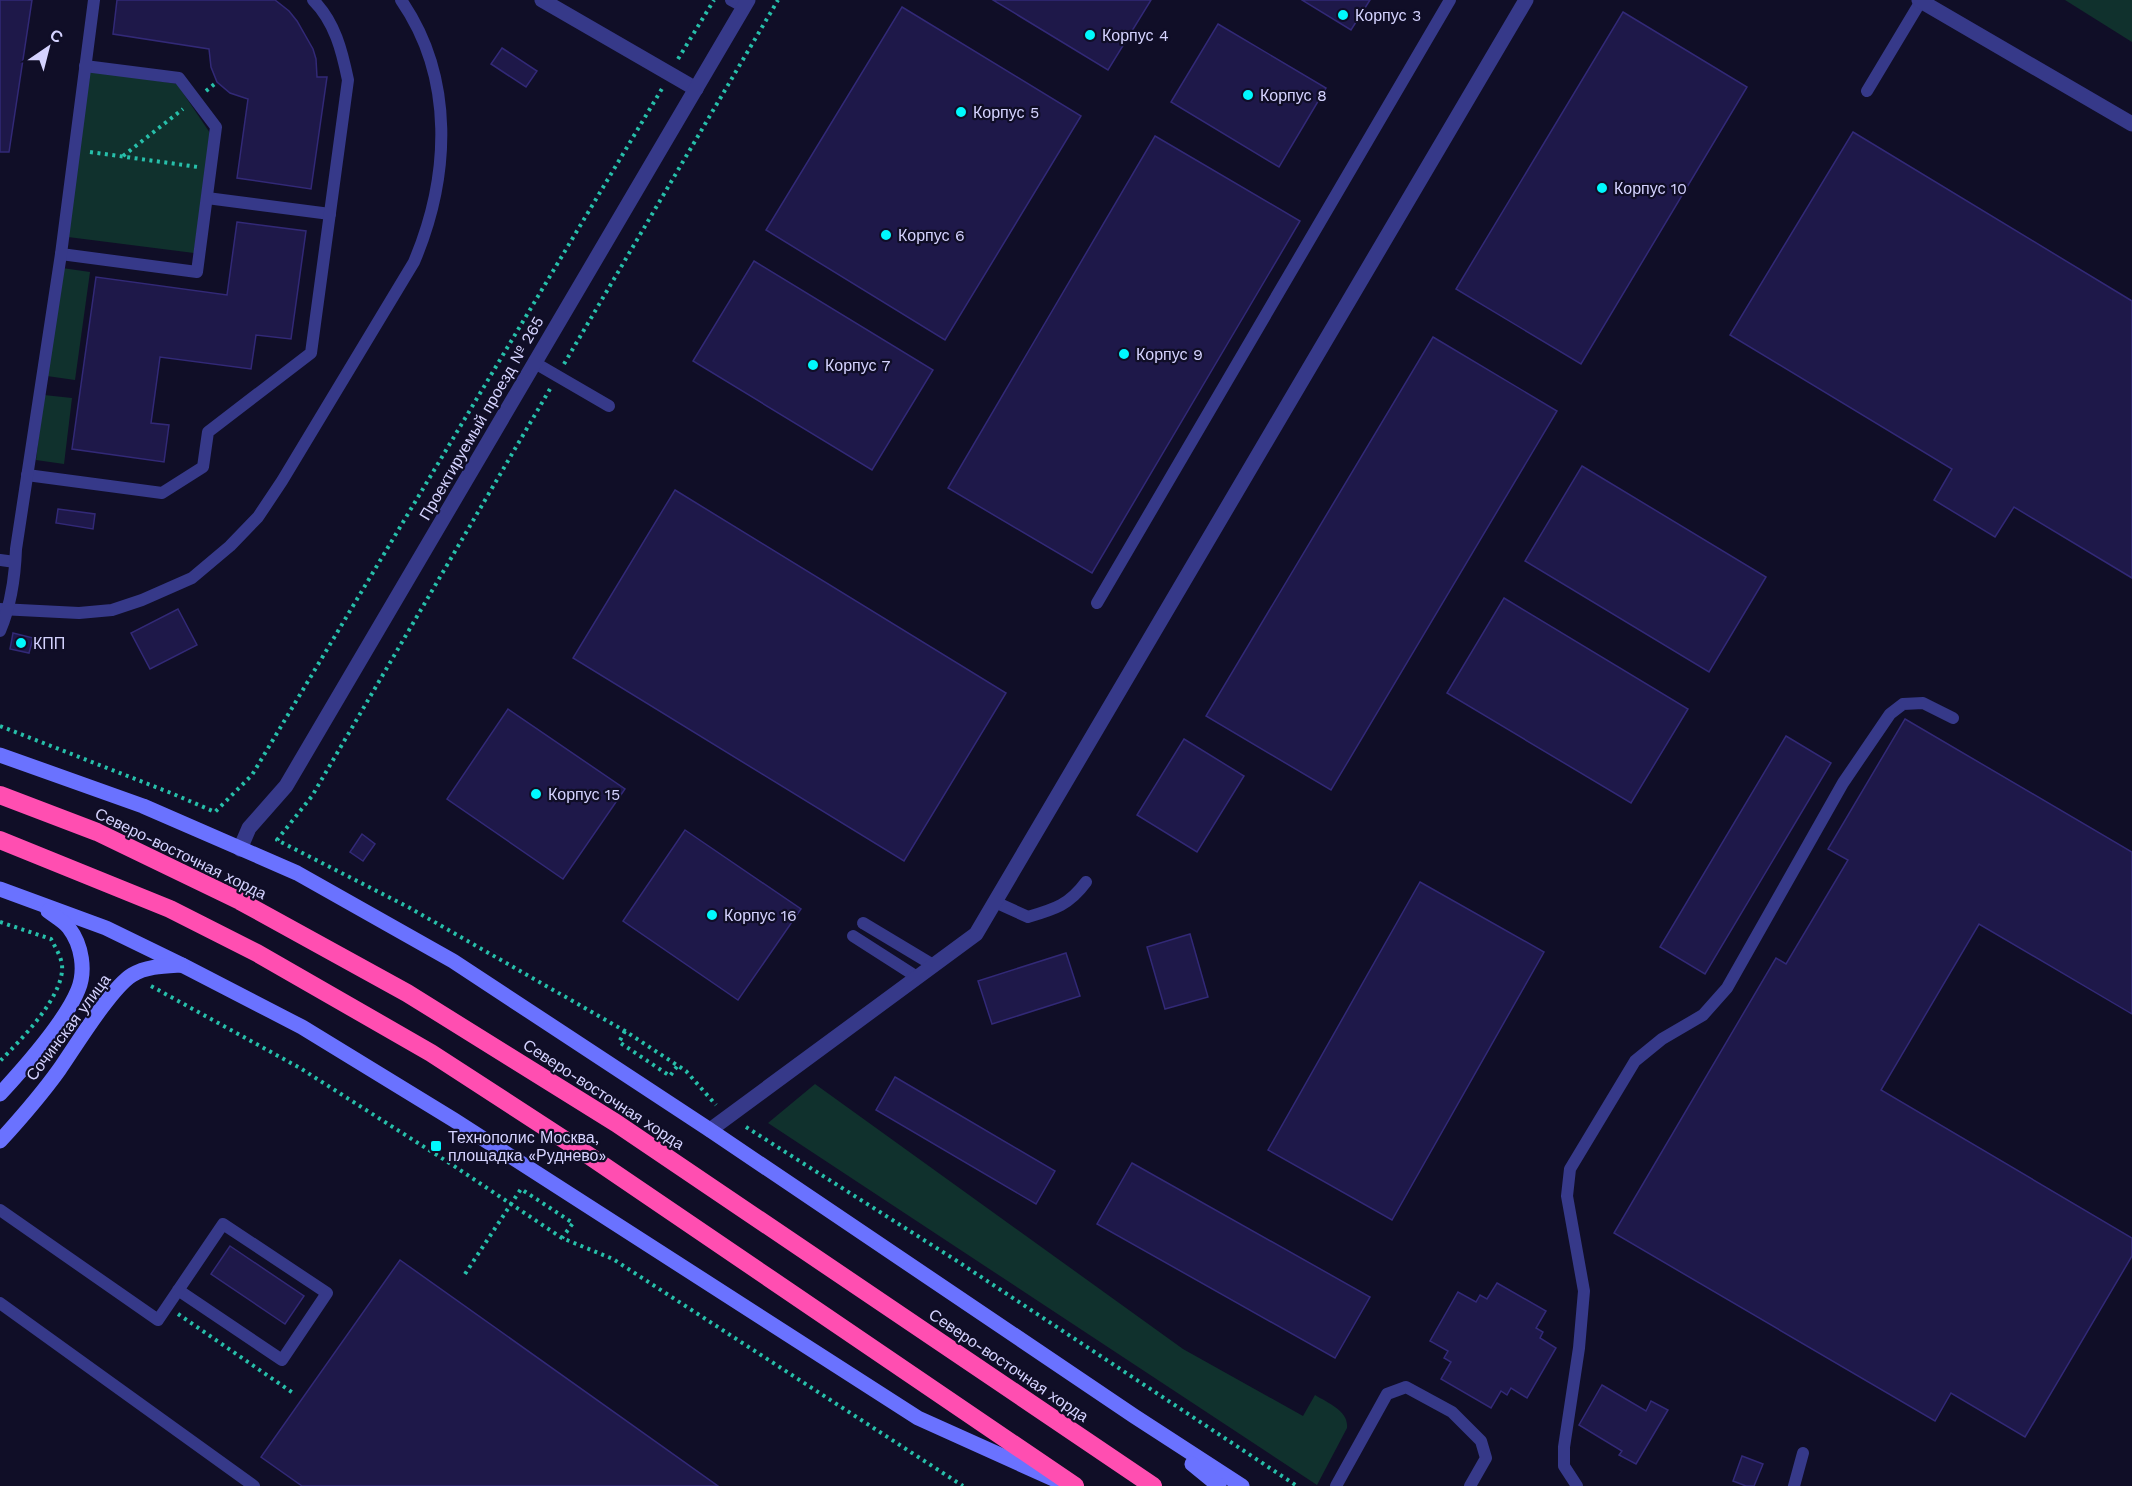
<svg xmlns="http://www.w3.org/2000/svg" width="2132" height="1486" viewBox="0 0 2132 1486" font-family="'Work Sans',sans-serif">
<rect width="100%" height="100%" fill="#100e27"/>
<g fill="#10312d">
<polygon points="2065,0 2132,0 2132,42"/>
<polygon points="90,70 177,84 210,133 194,253 68,237"/>
<polygon points="62,268 90,272 75,380 47,376"/>
<polygon points="44,395 72,398 64,464 36,460"/>
<path d="M 815,1084 L 1183,1349 L 1303,1416 L 1315,1395 C 1328,1403 1349,1411 1347,1428 L 1317,1485 L 768,1123 Z"/>
</g>
<g fill="#1e1849" stroke="#322977" stroke-width="1.5">
<polygon points="0,0 32,0 9,152 0,152"/>
<polygon points="117,0 275,0 289,11 297,21 313,49 316,59 317,77 327,77 311,189 237,178 248,99 230,93 217,82 211,67 209,49 113,34"/>
<polygon points="993,0 1151,0 1108,70"/>
<polygon points="1302,0 1370,0 1351,30"/>
<polygon points="902,7 1081,116 945,340 766,230"/>
<polygon points="1623,12 1747,87 1581,364 1456,289"/>
<polygon points="1218,24 1326,88 1279,167 1171,102"/>
<polygon points="502,48 537,71 526,87 491,64"/>
<polygon points="1853,132 2132,301 2132,578 2014,507 1995,537 1934,500 1952,469 1730,335"/>
<polygon points="1155,136 1300,221 1092,573 948,488"/>
<polygon points="237,222 306,231 291,339 256,335 251,369 160,357 151,423 169,425 164,462 72,449 96,277 227,295"/>
<polygon points="754,261 933,370 872,470 693,361"/>
<polygon points="1433,337 1557,411 1331,790 1206,716"/>
<polygon points="1582,466 1766,577 1709,672 1525,561"/>
<polygon points="675,490 1006,693 904,861 573,658"/>
<polygon points="58,509 95,514 93,529 56,523"/>
<polygon points="1504,598 1688,709 1631,803 1447,693"/>
<polygon points="178,609 197,645 150,669 131,633"/>
<polygon points="13,633 33,638 29,653 10,649"/>
<polygon points="508,709 625,789 563,879 447,799"/>
<polygon points="1905,719 2132,852 2132,1014 1979,924 1881,1090 2132,1238 2132,1256 2025,1437 1951,1393 1935,1421 1614,1233 1776,958 1786,964 1848,860 1828,849"/>
<polygon points="1786,736 1831,763 1705,974 1660,947"/>
<polygon points="1184,739 1244,776 1197,852 1137,815"/>
<polygon points="685,830 801,909 738,1000 623,921"/>
<polygon points="362,834 375,844 363,861 350,852"/>
<polygon points="1420,882 1544,952 1392,1220 1268,1150"/>
<polygon points="1190,934 1208,997 1165,1009 1147,947"/>
<polygon points="1066,953 1080,996 992,1024 978,981"/>
<polygon points="895,1077 1055,1171 1036,1204 876,1110"/>
<polygon points="1132,1163 1370,1297 1335,1358 1097,1224"/>
<polygon points="230,1246 304,1296 285,1324 211,1274"/>
<polygon points="400,1260 718,1486 302,1486 261,1457"/>
<polygon points="1497,1283 1546,1311 1536,1328 1543,1332 1540,1338 1556,1348 1527,1398 1511,1388 1507,1395 1501,1391 1491,1408 1441,1379 1451,1362 1444,1358 1448,1351 1430,1341 1458,1292 1476,1302 1480,1295 1487,1299"/>
<polygon points="1602,1385 1646,1411 1651,1401 1668,1410 1636,1464 1619,1455 1622,1451 1579,1425"/>
<polygon points="1742,1456 1763,1464 1754,1486 1746,1486 1733,1481"/>
</g>
<g fill="none" stroke-linecap="round" stroke-linejoin="round">
<g stroke="#27bfaa" stroke-width="4" stroke-dasharray="3 4.5" stroke-linecap="butt">
<polyline points="678,59 714,0"/>
<polyline points="206,91 217,82"/>
<polyline points="90,152 198,167"/>
<polyline points="123,156 183,109"/>
<polyline points="564,364 778,0"/>
<polyline points="550,389 312,796 277,840 410,908 625,1031 686,1071 716,1105"/>
<polyline points="0,726 171,793 215,812 252,775 663,87"/>
<path d="M 0,922 L 51,939 C 55,947 61,956 62,965 C 65,995 21,1040 0,1061"/>
<polyline points="151,986 300,1068 451,1164 511,1204 521,1189 573,1223 562,1238"/>
<polyline points="625,1031 619,1042 670,1076 678,1065"/>
<polyline points="746,1127 957,1261 1297,1486"/>
<polyline points="465,1274 511,1204 562,1238 613,1259 963,1486"/>
<polyline points="178,1314 293,1393"/>
</g>
<g stroke="#363989" stroke-width="12">
<polyline points="731,0 744,7"/>
<polyline points="1867,91 1921,1"/>
<polyline points="207,198 330,214"/>
<polyline points="61,254 197,272 216,127 179,78 85,66"/>
<polyline points="535,363 609,406"/>
<path d="M 27,475 L 162,493 L 203,467 L 208,432 L 311,353 L 348,80 C 342,51 335,22 313,0"/>
<polyline points="0,560 15,562"/>
<polyline points="1097,603 1450,0"/>
<path d="M 0,609 L 79,613 L 112,610 L 142,600 L 192,578 L 230,546 L 258,517 L 282,481 L 414,262 C 450,177 455,78 401,0"/>
<path d="M 0,631 C 11,605 15,578 16,549 L 61,254 L 94,0"/>
<path d="M 995,902 L 1028,917 C 1055,909 1069,905 1086,882"/>
<polyline points="863,923 933,965"/>
<polyline points="853,936 917,977"/>
<polyline points="0,1210 158,1320 223,1224 327,1293 282,1360 178,1290"/>
<polyline points="0,1303 254,1486"/>
<polyline points="1336,1486 1387,1394 1406,1387 1452,1412 1481,1441 1486,1458 1470,1486"/>
<polyline points="1577,1486 1564,1466 1564,1447 1579,1348 1584,1291 1567,1196 1570,1169 1635,1061 1662,1039 1703,1015 1727,988 1843,783 1890,714 1903,704 1923,703 1953,718"/>
<polyline points="1794,1486 1803,1453"/>
</g>
<g stroke="#363989" stroke-width="15">
<polyline points="542,0 696,89"/>
<polyline points="1919,0 2132,124"/>
<polyline points="240,849 249,828 286,786 748,0"/>
<polyline points="710,1130 976,934 1526,0"/>
</g>
<g stroke="#6a72ff" stroke-width="15">
<polyline points="0,755 143,806 297,873 453,961 710,1130 1134,1416 1242,1486"/>
<polyline points="0,889 106,928 182,965 302,1027 454,1120 918,1418 1060,1482"/>
<path d="M 0,1094 C 24,1068 65,1022 78,990 C 86,971 82,945 69,928 C 64,921 54,916 48,911"/>
<path d="M 0,1141 C 21,1118 41,1095 59,1070 C 75,1047 111,988 132,975 C 147,966 165,966 182,965"/>
<polyline points="1192,1464 1219,1486"/>
</g>
<g stroke="#ff4eb1" stroke-width="18">
<polyline points="0,795 97,832 240,901 407,993 616,1123 1153,1486"/>
<polyline points="0,840 170,909 257,953 431,1053 588,1155 1075,1486"/>
</g>
</g>
<g fill="#00f9fe" stroke="#100e27" stroke-width="2">
<circle cx="1343" cy="15" r="6"/>
<circle cx="1090" cy="35" r="6"/>
<circle cx="1248" cy="95" r="6"/>
<circle cx="961" cy="112" r="6"/>
<circle cx="1602" cy="188" r="6"/>
<circle cx="886" cy="235" r="6"/>
<circle cx="1124" cy="354" r="6"/>
<circle cx="813" cy="365" r="6"/>
<circle cx="21" cy="643" r="6"/>
<circle cx="536" cy="794" r="6"/>
<circle cx="712" cy="915" r="6"/>
<rect x="430" y="1140" width="12" height="12" rx="3"/>
</g>
<g text-anchor="middle" stroke-width="4.5" stroke-linejoin="round" paint-order="stroke">
<g font-size="16" fill="#d5d3ff" stroke="#100e27" text-anchor="start">
<text x="1355" y="21">Корпус 3</text>
<text x="1102" y="41">Корпус 4</text>
<text x="1260" y="101">Корпус 8</text>
<text x="973" y="118">Корпус 5</text>
<text x="1614" y="194">Корпус 10</text>
<text x="898" y="241">Корпус 6</text>
<text x="1136" y="360">Корпус 9</text>
<text x="825" y="371">Корпус 7</text>
<text x="33" y="649">КПП</text>
<text x="548" y="800">Корпус 15</text>
<text x="724" y="921">Корпус 16</text>
<text x="448" y="1143">Технополис Москва,<tspan x="448" dy="18">площадка «Руднево»</tspan></text>
</g>
<g font-size="16" fill="#d5d3ff" stroke="#100e27">
<text transform="translate(481 418) rotate(-60)" y="6">Проектируемый проезд № 265</text>
<text transform="translate(181 853) rotate(26)" y="6">Северо-восточная хорда</text>
<text transform="translate(68 1027) rotate(-53)" y="6">Сочинская улица</text>
<text transform="translate(604 1094) rotate(33)" y="6">Северо-восточная хорда</text>
<text transform="translate(1009 1365) rotate(34)" y="6">Северо-восточная хорда</text>
</g>
</g>
<g transform="translate(48 48) rotate(35)" stroke="#100e27" stroke-width="4.5" paint-order="stroke">
<path d="M0-4.5L10 22L0 15L-10 22Z" fill="#d5d3ff"/>
<text y="-9" font-size="16" font-weight="bold" text-anchor="middle" fill="#d5d3ff">С</text>
</g>
</svg>
